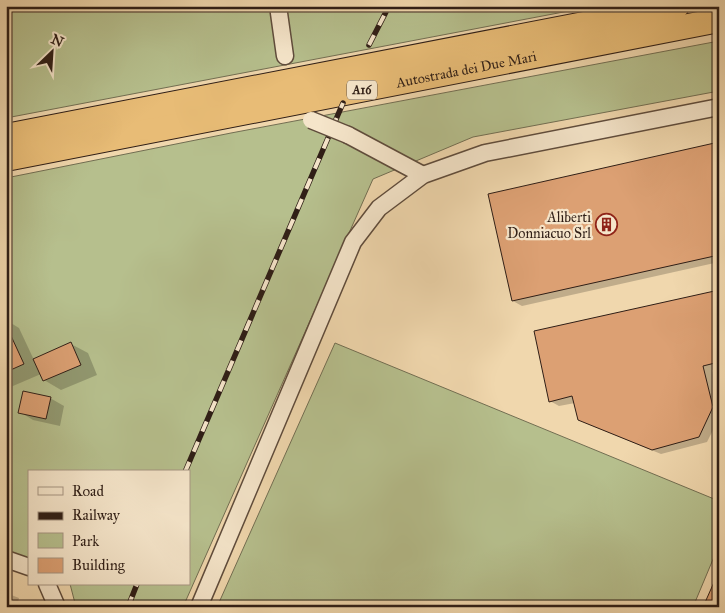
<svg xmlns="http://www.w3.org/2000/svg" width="725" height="613" viewBox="0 0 725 613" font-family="'IM FELL Great Primer',serif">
<rect width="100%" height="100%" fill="#f0d7ad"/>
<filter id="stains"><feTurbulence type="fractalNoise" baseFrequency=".004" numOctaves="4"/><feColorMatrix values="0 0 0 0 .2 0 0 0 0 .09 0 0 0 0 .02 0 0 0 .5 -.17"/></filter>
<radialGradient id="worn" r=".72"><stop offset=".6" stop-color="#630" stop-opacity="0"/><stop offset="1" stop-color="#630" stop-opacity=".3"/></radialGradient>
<g fill="#b6bf8d" stroke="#726e52">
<polygon points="6,6 595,6 6,118"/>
<polygon points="719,41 719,91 473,137 373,179 183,607 76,607 70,584 189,584 189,472 29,472 29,558 6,552 6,178 231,133"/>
<polygon points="335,343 719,501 719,545 693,607 217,607"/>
</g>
<g fill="#0003">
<polygon points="719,144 719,262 522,306 513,301"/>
<polygon points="719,291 719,369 712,370 719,402 719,418 707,442 661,454 588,424 575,403 559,406 550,401"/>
<polygon points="6,320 19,328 34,360 71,344 88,353 97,375 61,390 44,380 41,374 6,389"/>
<polygon points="50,398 64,406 60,426 33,420 20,412"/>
<polygon points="6,593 19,598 17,607 6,607"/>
</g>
<g fill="#dca073" stroke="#2f1e16">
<polygon points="719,142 719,255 512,301 488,194"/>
<polygon points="719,290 719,362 703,366 713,407 699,437 652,450 578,420 572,396 549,402 534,331"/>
<polygon points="6,325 24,364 6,372"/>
<polygon points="71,342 81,365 43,381 33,359"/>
<polygon points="23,391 51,397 46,419 18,413"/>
<polygon points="719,571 719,607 703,607"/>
</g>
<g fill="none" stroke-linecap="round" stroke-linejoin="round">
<defs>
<g id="minor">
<polyline points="278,6 285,56"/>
<polyline points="348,135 423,175"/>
<polyline points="6,559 29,567"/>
<polyline points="47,584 57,607"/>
<polyline points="199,607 353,242 379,208 423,175 485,153 719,107"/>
</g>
<g id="highway">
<polyline points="6,136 677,6"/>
<path id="s1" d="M 6,159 L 719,20"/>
</g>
</defs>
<use href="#minor" stroke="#5f4c3c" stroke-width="19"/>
<use href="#highway" stroke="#2f1e16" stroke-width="26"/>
<use href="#minor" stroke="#f5e5ca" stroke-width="16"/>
<use href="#highway" stroke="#e8bc76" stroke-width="24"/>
<defs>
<g id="rail">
<polyline points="369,45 389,6"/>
<polyline points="185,472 343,103"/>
<polyline points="128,607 137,584"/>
</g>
</defs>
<use href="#rail" stroke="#2f1e16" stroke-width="5.5"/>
<use href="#rail" stroke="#f5e5ca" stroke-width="4" stroke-dasharray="11" stroke-linecap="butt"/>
<defs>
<polyline id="minor-bridge" points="311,120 348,135"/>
</defs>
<use href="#minor-bridge" stroke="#5f4c3c" stroke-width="19" stroke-linecap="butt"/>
<use href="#minor-bridge" stroke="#f5e5ca" stroke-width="16"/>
</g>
<defs>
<symbol id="building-ring" viewBox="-11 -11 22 22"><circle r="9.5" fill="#f5e5ca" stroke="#8f2418" stroke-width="1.5"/><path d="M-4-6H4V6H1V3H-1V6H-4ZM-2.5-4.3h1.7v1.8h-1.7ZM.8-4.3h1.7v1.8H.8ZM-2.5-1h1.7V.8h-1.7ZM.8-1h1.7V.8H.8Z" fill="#8f2418"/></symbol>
</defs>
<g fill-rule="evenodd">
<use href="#building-ring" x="594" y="212" width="25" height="25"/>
</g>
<g text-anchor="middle" stroke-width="4.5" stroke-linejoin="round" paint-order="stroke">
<rect fill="#f5e5ca" stroke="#6a5a4c" stroke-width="1" x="347" y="80.5" width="30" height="19" rx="4"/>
<g font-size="12" font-weight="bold" fill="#2f1e16">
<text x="362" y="94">A16</text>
</g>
<g font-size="14" fill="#2f1e16" stroke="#f5e5ca">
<text dy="5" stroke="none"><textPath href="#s1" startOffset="469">Autostrada dei Due Mari</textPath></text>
</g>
<g font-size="14" fill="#2f1e16" stroke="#f5e5ca" text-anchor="end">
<text x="591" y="222">Aliberti<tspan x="591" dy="16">Donniacuo Srl</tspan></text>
</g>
</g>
<rect width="725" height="613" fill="none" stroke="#f0d7ad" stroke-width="25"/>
<rect x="8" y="8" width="710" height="598" fill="none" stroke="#2f1e16" stroke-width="2.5"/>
<rect x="12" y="12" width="700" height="588" fill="none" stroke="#2f1e16"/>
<rect x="28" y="470" width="162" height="115" fill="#f5e5ca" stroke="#a69582"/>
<rect x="38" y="487" width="25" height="8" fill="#f5e5ca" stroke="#a69582"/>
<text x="72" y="496" font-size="15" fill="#2f1e16">Road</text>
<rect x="38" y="512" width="25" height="8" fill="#2f1e16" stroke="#a69582"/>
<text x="72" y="520" font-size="15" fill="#2f1e16">Railway</text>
<rect x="38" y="533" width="25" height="15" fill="#b6bf8d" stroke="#a69582"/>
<text x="72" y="546" font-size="15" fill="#2f1e16">Park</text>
<rect x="38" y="558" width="25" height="15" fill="#dca073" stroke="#a69582"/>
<text x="72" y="570" font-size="15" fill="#2f1e16">Building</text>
<g transform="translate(52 52) rotate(25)" stroke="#f5e5ca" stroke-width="4" paint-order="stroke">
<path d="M0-4L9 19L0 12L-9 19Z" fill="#2f1e16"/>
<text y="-8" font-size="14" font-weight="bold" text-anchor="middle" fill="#2f1e16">N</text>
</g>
<rect width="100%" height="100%" filter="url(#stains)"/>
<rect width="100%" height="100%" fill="url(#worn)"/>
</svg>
